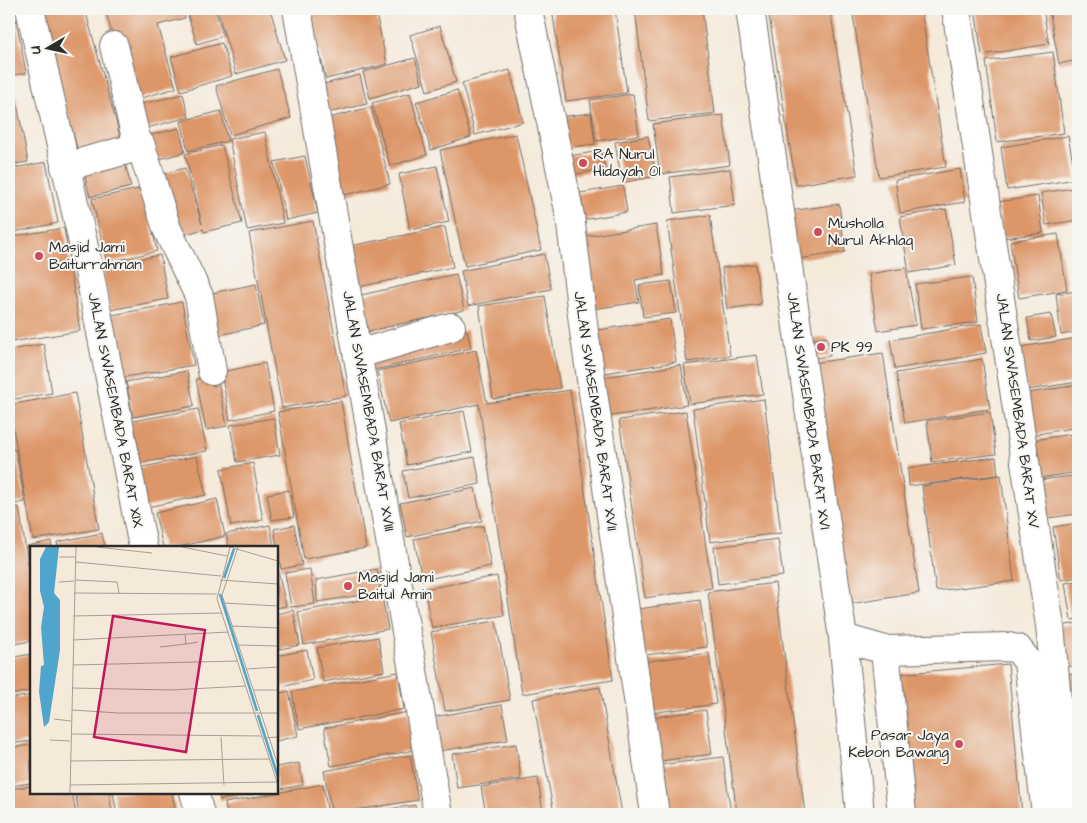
<svg xmlns="http://www.w3.org/2000/svg" width="1087" height="823" viewBox="0 0 1087 823" font-family="'Architects Daughter',sans-serif">
<rect width="100%" height="100%" fill="#f6f6f2"/>
<filter id="ink" filterUnits="userSpaceOnUse"><feTurbulence type="fractalNoise" baseFrequency=".02" numOctaves="2"/><feDisplacementMap in="SourceGraphic" scale="10" xChannelSelector="R" yChannelSelector="G"/><feConvolveMatrix kernelMatrix="1 2 1 2 8 2 1 2 1" color-interpolation-filters="sRGB"/></filter>
<filter id="wash" filterUnits="userSpaceOnUse"><feTurbulence type="fractalNoise" baseFrequency=".0096" numOctaves="4" result="noise"/><feDisplacementMap in="SourceGraphic" scale="20" xChannelSelector="R" yChannelSelector="G"/><feGaussianBlur stdDeviation="1.12" result="paint"/><feColorMatrix in="noise" values="0 0 0 0 0 0 0 0 0 0 0 0 0 0 0 0 0 1.4 0 .05"/><feComposite in="paint" operator="in"/></filter>
<g filter="url(#wash)">
<rect width="100%" height="100%" fill="#f5eada"/>
<g id="blocks">
<g fill="#dd9668">
<polygon points="38,9 85,9 121,140 78,151"/>
<polygon points="105,9 183,9 185,18 158,25 176,88 131,101"/>
<polygon points="186,9 215,9 223,36 197,44"/>
<polygon points="217,9 270,9 285,60 236,74"/>
<polygon points="309,9 375,9 387,64 326,79"/>
<polygon points="552,9 615,9 627,93 566,101"/>
<polygon points="635,9 702,9 715,113 649,121"/>
<polygon points="814,9 830,9 857,175 796,185 769,16"/>
<polygon points="852,9 921,9 946,167 879,177"/>
<polygon points="975,9 1043,9 1049,44 982,55"/>
<polygon points="1049,9 1078,9 1078,60 1059,64"/>
<polygon points="16,19 26,73 9,76 9,20"/>
<polygon points="440,26 456,82 427,91 410,35"/>
<polygon points="222,43 232,76 181,91 171,57"/>
<polygon points="1053,52 1064,133 997,142 986,61"/>
<polygon points="415,58 422,83 370,98 363,72"/>
<polygon points="277,69 291,118 230,135 216,86"/>
<polygon points="510,70 523,122 475,135 462,83"/>
<polygon points="360,75 367,104 323,114 316,86"/>
<polygon points="13,82 28,162 9,165 9,83"/>
<polygon points="457,90 471,137 431,150 416,102"/>
<polygon points="410,93 427,155 390,166 372,103"/>
<polygon points="183,94 189,117 139,130 133,106"/>
<polygon points="633,94 639,135 596,141 590,100"/>
<polygon points="371,107 390,184 344,195 325,119"/>
<polygon points="221,111 228,141 188,151 181,121"/>
<polygon points="591,113 595,144 558,149 553,118"/>
<polygon points="723,115 730,165 660,174 653,124"/>
<polygon points="179,128 185,152 149,162 143,137"/>
<polygon points="265,132 283,223 247,230 229,139"/>
<polygon points="516,134 541,250 465,266 440,150"/>
<polygon points="648,136 656,176 622,183 615,142"/>
<polygon points="1068,136 1076,179 1007,190 1001,147"/>
<polygon points="222,145 242,223 204,232 203,229 174,238 156,176 185,168 202,224 185,154"/>
<polygon points="601,151 605,169 565,176 562,157"/>
<polygon points="123,155 131,187 90,197 82,165"/>
<polygon points="305,156 318,213 286,220 274,162"/>
<polygon points="46,162 58,223 9,233 9,169"/>
<polygon points="437,166 449,222 410,230 399,174"/>
<polygon points="730,169 735,205 674,213 670,177"/>
<polygon points="960,169 965,202 900,213 895,180"/>
<polygon points="623,186 627,212 572,222 568,195"/>
<polygon points="143,188 157,251 107,263 92,199"/>
<polygon points="1074,188 1078,220 1046,225 1041,193"/>
<polygon points="1038,196 1043,233 1003,238 998,202"/>
<polygon points="839,204 845,252 797,259 790,211"/>
<polygon points="946,209 956,265 909,273 900,217"/>
<polygon points="710,215 730,356 687,362 667,221"/>
<polygon points="313,221 346,396 282,408 249,233"/>
<polygon points="656,225 664,275 635,280 639,302 586,310 575,238"/>
<polygon points="445,227 453,267 358,287 350,246"/>
<polygon points="64,228 80,331 11,342 9,237"/>
<polygon points="1058,234 1067,290 1019,298 1010,241"/>
<polygon points="544,254 551,289 468,306 461,271"/>
<polygon points="160,255 168,299 110,310 102,266"/>
<polygon points="755,264 761,304 727,309 722,268"/>
<polygon points="906,268 916,325 878,331 869,274"/>
<polygon points="456,274 464,310 360,333 352,297"/>
<polygon points="972,277 978,322 921,329 915,284"/>
<polygon points="671,281 676,313 643,317 639,285"/>
<polygon points="256,284 264,325 211,337 202,295"/>
<polygon points="1078,291 1078,332 1061,335 1056,294"/>
<polygon points="545,296 560,388 493,399 479,306"/>
<polygon points="182,302 194,365 119,378 107,316"/>
<polygon points="1051,314 1056,337 1031,341 1027,318"/>
<polygon points="670,319 676,362 598,374 591,331"/>
<polygon points="981,324 986,353 895,369 890,340"/>
<polygon points="467,330 471,348 369,371 369,357"/>
<polygon points="827,337 830,356 814,358 812,339"/>
<polygon points="1078,338 1078,382 1027,390 1020,347"/>
<polygon points="44,344 52,393 9,400 9,350"/>
<polygon points="476,350 487,403 570,390 613,680 522,694 479,404 389,423 377,371"/>
<polygon points="883,353 919,593 843,605 806,364"/>
<polygon points="757,355 763,394 690,404 684,365"/>
<polygon points="982,359 990,409 905,423 896,373"/>
<polygon points="265,363 274,411 230,420 221,372"/>
<polygon points="681,365 687,405 598,418 592,379"/>
<polygon points="187,371 194,406 133,417 126,382"/>
<polygon points="217,375 227,426 206,430 196,379"/>
<polygon points="1078,385 1078,427 1027,436 1021,394"/>
<polygon points="75,393 99,529 33,540 9,405"/>
<polygon points="764,399 781,533 710,542 693,409"/>
<polygon points="341,401 366,548 304,559 278,412"/>
<polygon points="198,409 207,451 136,464 128,422"/>
<polygon points="464,411 472,452 407,465 399,424"/>
<polygon points="686,411 712,588 645,598 619,420"/>
<polygon points="990,412 996,454 932,462 927,421"/>
<polygon points="274,418 280,455 237,462 230,425"/>
<polygon points="1078,433 1078,472 1040,478 1034,440"/>
<polygon points="15,449 25,502 9,505 9,451"/>
<polygon points="197,456 206,495 142,508 133,469"/>
<polygon points="475,457 480,484 408,498 403,471"/>
<polygon points="996,457 998,475 909,486 908,468"/>
<polygon points="253,463 263,520 231,526 221,469"/>
<polygon points="1001,475 1014,581 936,591 922,486"/>
<polygon points="1078,475 1078,514 1040,519 1034,481"/>
<polygon points="475,488 482,521 407,537 400,503"/>
<polygon points="289,490 294,517 272,520 267,494"/>
<polygon points="217,499 225,536 179,547 163,547 155,513"/>
<polygon points="19,507 31,582 31,641 9,645 9,509"/>
<polygon points="1078,523 1078,577 1061,580 1053,527"/>
<polygon points="270,525 274,547 229,547 226,534"/>
<polygon points="294,525 302,565 281,569 274,529"/>
<polygon points="483,526 491,566 422,580 414,539"/>
<polygon points="102,533 105,547 58,547 57,542"/>
<polygon points="778,539 783,576 718,584 714,547"/>
<polygon points="51,541 52,547 31,547 30,560 27,546"/>
<polygon points="276,562 286,606 276,608"/>
<polygon points="310,569 315,604 291,607 285,573"/>
<polygon points="377,569 381,592 317,602 316,580"/>
<polygon points="497,576 504,615 432,628 424,589"/>
<polygon points="1078,581 1078,619 1071,620 1065,583"/>
<polygon points="775,583 805,814 737,814 708,592"/>
<polygon points="382,596 388,629 304,645 298,612"/>
<polygon points="700,600 707,647 638,656 632,610"/>
<polygon points="293,610 300,645 276,650 276,614"/>
<polygon points="496,621 510,700 445,711 431,632"/>
<polygon points="1078,623 1078,665 1061,668 1055,627"/>
<polygon points="378,637 384,671 323,682 317,648"/>
<polygon points="307,650 313,680 276,688 276,656"/>
<polygon points="709,653 716,704 643,714 635,663"/>
<polygon points="31,654 31,691 9,695 9,658"/>
<polygon points="1008,664 1022,814 910,814 897,674"/>
<polygon points="398,672 404,709 299,729 292,692"/>
<polygon points="1078,673 1078,758 1073,759 1061,675"/>
<polygon points="600,687 622,814 554,814 533,699"/>
<polygon points="289,691 298,736 276,741 276,694"/>
<polygon points="31,695 31,741 9,744 9,699"/>
<polygon points="502,705 508,740 433,752 428,718"/>
<polygon points="706,710 712,754 653,762 647,718"/>
<polygon points="408,712 415,750 331,766 324,728"/>
<polygon points="516,744 521,779 457,788 452,754"/>
<polygon points="31,745 31,783 9,786 9,748"/>
<polygon points="410,755 418,800 332,814 324,771"/>
<polygon points="723,757 731,814 658,814 652,766"/>
<polygon points="299,763 303,785 276,790 276,767"/>
<polygon points="538,778 543,814 486,814 481,787"/>
<polygon points="323,784 328,814 227,814 225,803"/>
<polygon points="31,786 31,792 72,792 76,814 9,814 9,789"/>
<polygon points="75,792 109,792 112,814 79,814"/>
<polygon points="113,792 172,792 176,814 117,814"/>
<polygon points="219,792 260,792 260,793 220,800"/>
<polygon points="415,805 416,814 363,814 363,813"/>
</g>
</g>
</g>
<g filter="url(#ink)">
<use href="#blocks" fill-opacity="0" stroke="#726e68" stroke-width="1"/>
<g fill="none" stroke-linecap="round" stroke-linejoin="round">
<defs>
<g id="minor">
<polyline points="30,9 86,256 143,547"/>
<polyline points="297,9 438,814"/>
<polyline points="528,9 570,216 584,331 655,814"/>
<polyline points="750,9 843,638 860,814"/>
<polyline points="956,9 1050,626 1068,814"/>
<polyline points="141,146 167,229 199,296 212,371"/>
<polyline points="65,167 141,146 136,138 114,46"/>
<polyline points="358,354 451,327"/>
<polyline points="843,638 885,650 1008,647 1018,649 1028,662 1046,814"/>
<polyline points="885,650 902,814"/>
<polyline points="194,792 200,814"/>
</g>
</defs>
<use href="#minor" stroke="#726e68" stroke-width="30"/>
<use href="#minor" stroke="#fff" stroke-width="28"/>
</g>
</g>
<g fill="#d1495b" stroke="#f6f6f2" stroke-width="2">
<circle cx="583" cy="163" r="5"/>
<circle cx="818" cy="232" r="5"/>
<circle cx="39" cy="256" r="5"/>
<circle cx="821" cy="347" r="5"/>
<circle cx="348" cy="586" r="5"/>
<circle cx="959" cy="744" r="5"/>
</g>
<g text-anchor="middle" stroke-width="4" stroke-linejoin="round" paint-order="stroke">
<g font-size="15" fill="#2b2b2b" stroke="#f6f6f2" text-anchor="start">
<text x="593" y="159">RA Nurul<tspan x="593" dy="17">Hidayah 01</tspan></text>
<text x="828" y="228">Musholla<tspan x="828" dy="17">Nurul Akhlaq</tspan></text>
<text x="49" y="252">Masjid Jami<tspan x="49" dy="17">Baiturrahman</tspan></text>
<text x="831" y="352">PK 99</text>
<text x="358" y="582">Masjid Jami<tspan x="358" dy="17">Baitul Amin</tspan></text>
<text x="949" y="740" text-anchor="end">Pasar Jaya<tspan x="949" dy="17">Kebon Bawang</tspan></text>
</g>
<g font-size="15" fill="#2b2b2b" stroke="#f6f6f2">
<text transform="translate(116 410) rotate(79)" y="5">JALAN SWASEMBADA BARAT XIX</text>
<text transform="translate(369 411) rotate(80)" y="5">JALAN SWASEMBADA BARAT XVIII</text>
<text transform="translate(596 411) rotate(82)" y="5">JALAN SWASEMBADA BARAT XVII</text>
<text transform="translate(809 411) rotate(82)" y="5">JALAN SWASEMBADA BARAT XVI</text>
<text transform="translate(1018 411) rotate(82)" y="5">JALAN SWASEMBADA BARAT XV</text>
</g>
</g>
<g transform="translate(30 546)">
<rect width="248" height="248" fill="#f5eada"/>
<path d="M 16,1 L 29,1 L 24,47 L 30,54 L 30,104 L 19,176 L 14,181 L 9,146 L 11,120 L 14,119 L 11,81 L 14,61 L 10,45 L 10,13 Z" fill="#50a5cc"/>
<path fill="none" stroke="#50a5cc" stroke-width="2.5" d="M 194,32 L 204,3M 190,48 L 227,165M 228,169 L 248,231"/>
<path fill="none" stroke="#a49e94" stroke-width="1" d="M 67,1 L 122,7M 152,1 L 197,10M 200,1 L 187,53 L 248,239M 200,1 L 248,15M 208,1 L 192,49 L 248,219M 29,11 L 46,11M 46,16 L 191,30M 45,34 L 87,36 L 89,47M 190,34 L 248,38M 29,36 L 44,35M 44,47 L 187,48M 193,57 L 248,60M 43,70 L 192,67M 202,80 L 248,82M 155,89 L 156,98 L 168,96M 43,94 L 199,86M 208,99 L 248,100M 130,101 L 156,98M 43,119 L 208,115M 216,123 L 248,121M 42,142 L 141,144 L 216,140M 224,144 L 248,144M 42,164 L 89,167 L 248,167M 24,173 L 41,175M 41,188 L 232,190M 191,191 L 194,239M 233,192 L 248,191M 20,194 L 40,195M 40,215 L 239,213M 40,239 L 247,236M 40,247 L 46,1"/>
<path fill="#c2185b" fill-opacity="0.15" stroke="#c2185b" stroke-width="2.5" d="M 83,70 L 175,84 L 156,206 L 64,191 Z"/>
<rect width="248" height="248" fill="none" stroke="#2b2b2b" stroke-width="2.5"/>
</g>
<rect width="1087" height="823" fill="none" stroke="#f6f6f2" stroke-width="30"/>
<g transform="translate(48 48) rotate(261)" stroke="#f6f6f2" stroke-width="4" paint-order="stroke">
<path d="M0-4L9 19L0 12L-9 19Z" fill="#2b2b2b"/>
<text y="-8" font-size="14" font-weight="bold" text-anchor="middle" fill="#2b2b2b">U</text>
</g>
</svg>
